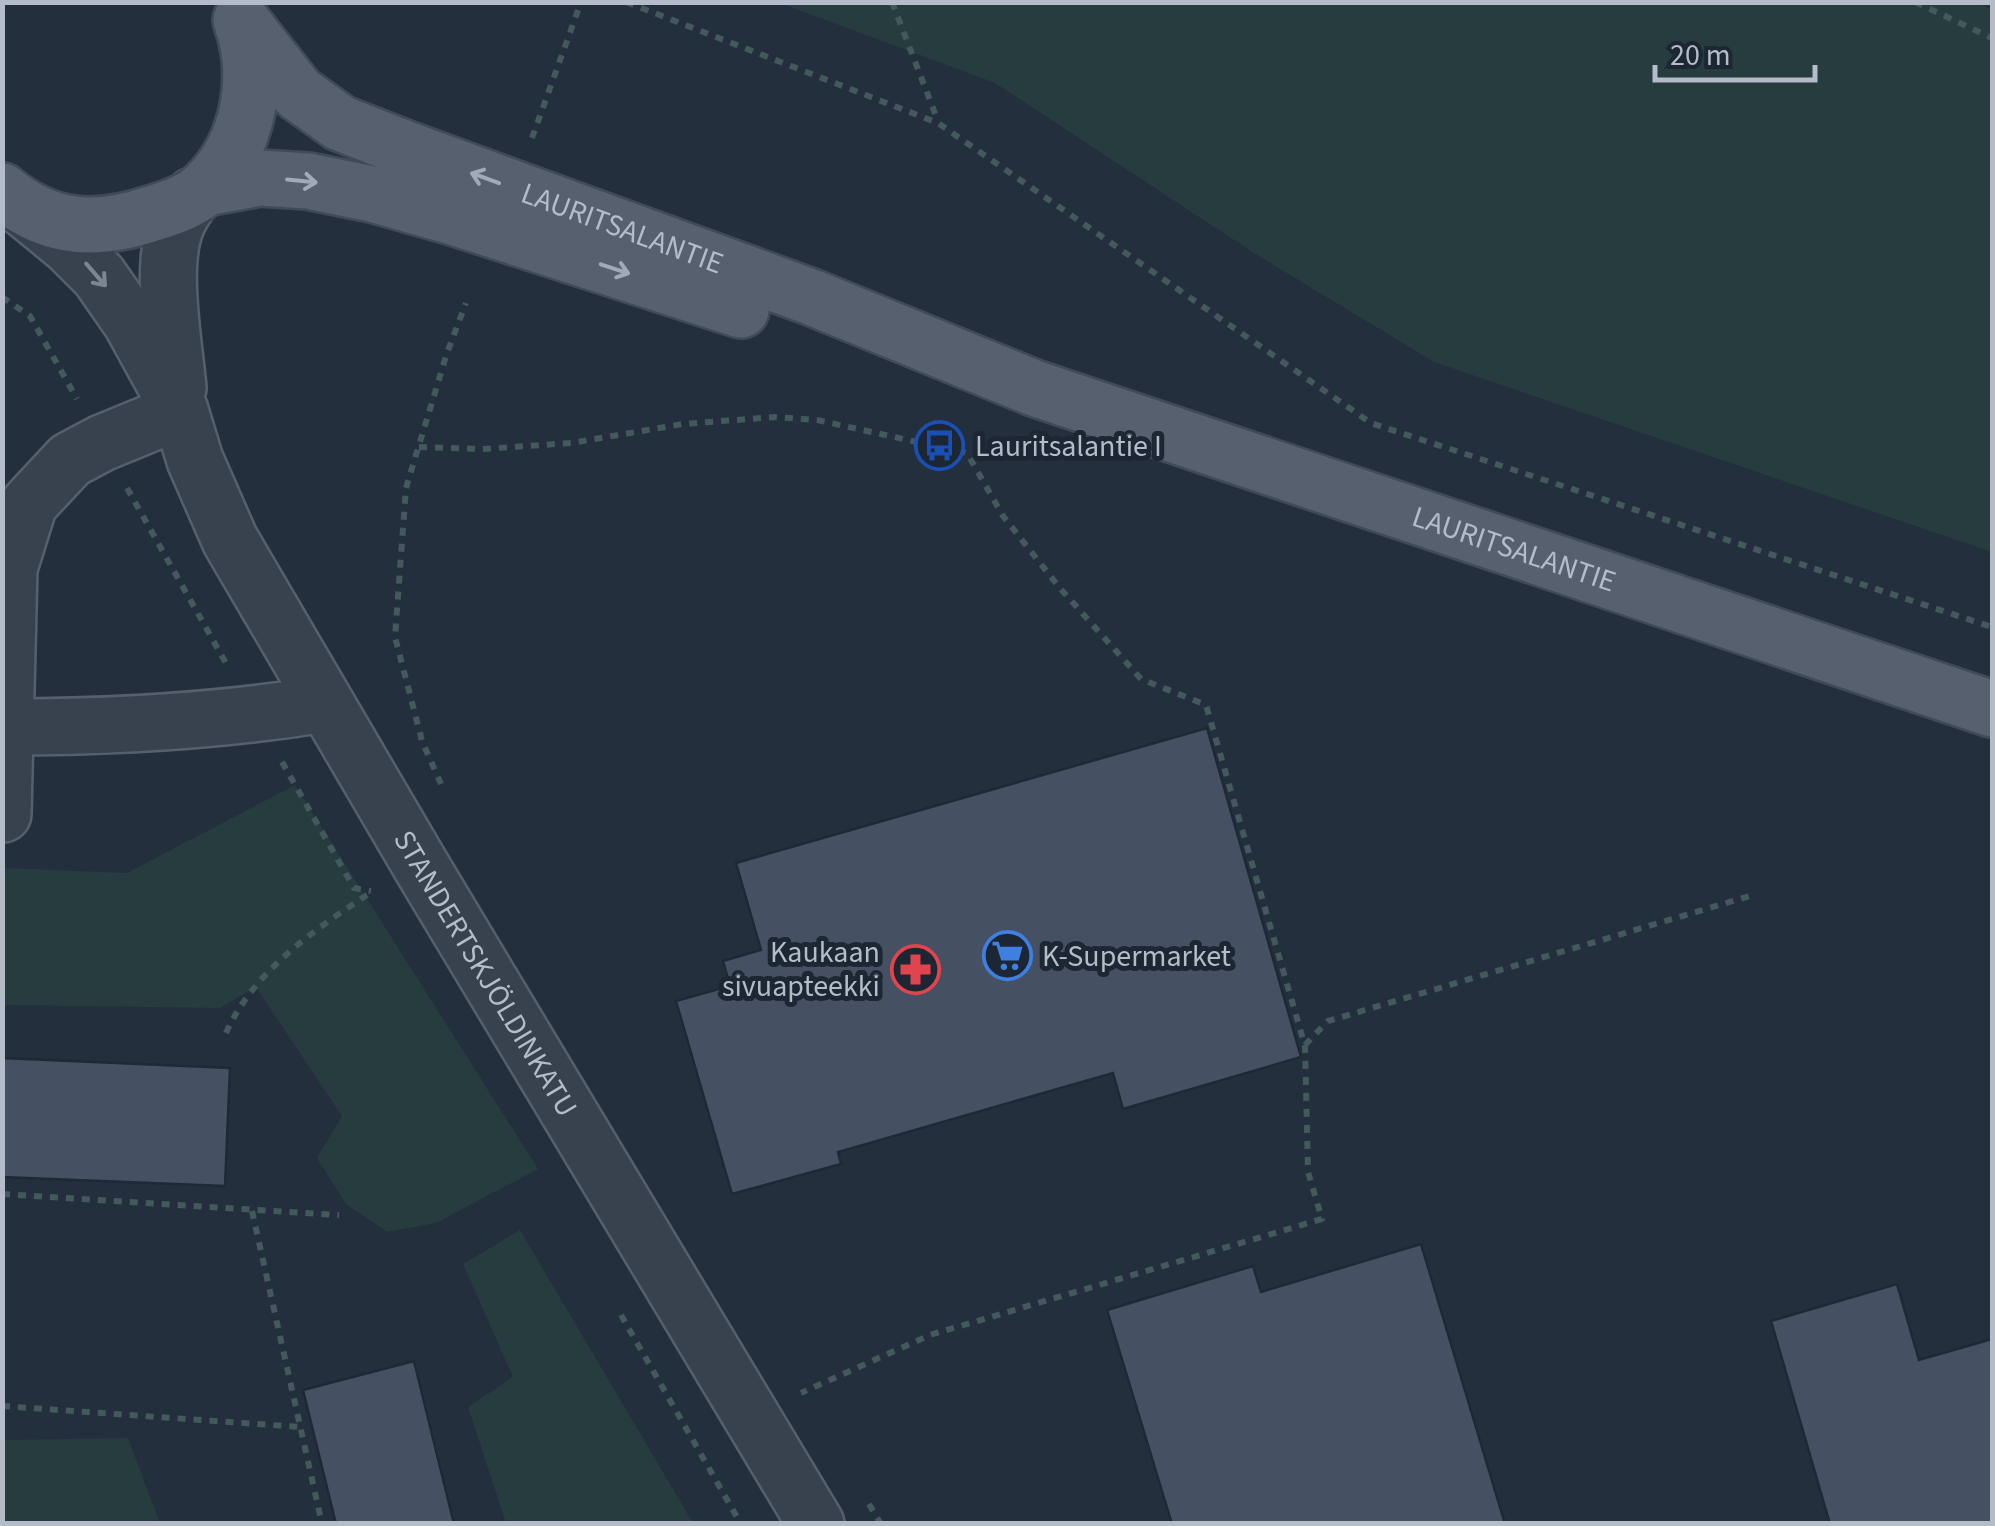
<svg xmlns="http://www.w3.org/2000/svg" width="1995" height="1526" viewBox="0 0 1995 1526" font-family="'Source Sans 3',sans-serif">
<rect width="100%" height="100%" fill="#242f3e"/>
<g fill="#263c3f">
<polygon points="1976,2 1992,10 1992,552 1434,362 1254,253 995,83 780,3"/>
<polygon points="295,785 538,1169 436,1223 387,1232 346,1204 317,1158 342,1116 256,987 220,1008 3,1005 3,868 127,873"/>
<polygon points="520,1230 693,1523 506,1523 468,1407 513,1377 463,1264"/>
<polygon points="128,1438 160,1523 3,1523 3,1440"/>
</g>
<g fill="#455162" stroke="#1f2835" stroke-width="2.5">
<polygon points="1207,728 1301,1057 1123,1109 1113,1073 838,1152 841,1164 732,1194 676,1001 730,986 723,961 761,950 736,863"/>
<polygon points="2,1058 230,1068 225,1186 2,1177"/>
<polygon points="1421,1244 1505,1524 1172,1524 1107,1310 1253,1266 1261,1292"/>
<polygon points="1897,1284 1919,1360 1992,1339 1992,1524 1830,1524 1771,1321"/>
<polygon points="414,1361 454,1524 336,1524 303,1390"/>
</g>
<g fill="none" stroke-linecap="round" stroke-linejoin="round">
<defs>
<g id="minor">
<path id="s1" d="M 24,209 L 69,246 L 99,276 L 131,322 L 180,411 L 195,460 L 230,540 L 421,866 L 816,1524"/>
<path d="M 178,388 C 174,343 159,264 177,223 C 181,213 188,204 193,196"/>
<path d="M 5,727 C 112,727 220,721 325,704"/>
<polyline points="3,814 9,568 29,504 70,460 102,443 180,411"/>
</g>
<g id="major">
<path id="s2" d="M 243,23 L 298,93 L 340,123 L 409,150 L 811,297 L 1034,388 L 1992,709"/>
<polyline points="206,188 260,178 308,181 372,194 453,217 741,310"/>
<path d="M 2,191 C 50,231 97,232 154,213 C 173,207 194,200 208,185 C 250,143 261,75 241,20"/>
</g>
</defs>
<use href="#minor" stroke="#565f6c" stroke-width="60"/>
<use href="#major" stroke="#414a57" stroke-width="60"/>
<g stroke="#44595c" stroke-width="6" stroke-dasharray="8 8" stroke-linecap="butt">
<polyline points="626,2 938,123 1371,423 1992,627"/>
<polyline points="892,2 938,121"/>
<polyline points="1915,2 1992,38"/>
<polyline points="532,138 581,2"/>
<polyline points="2,297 30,316 77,399"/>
<polyline points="419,447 483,449 571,443 683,424 775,417 817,420 967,453 1003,516 1059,587 1141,679 1206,705 1305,1046 1308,1172 1322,1219 930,1335 801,1393"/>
<polyline points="127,488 227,665"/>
<polyline points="282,762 354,888 371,891"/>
<polyline points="441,784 422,741 395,637 406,488 447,353 466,303"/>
<path d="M 226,1033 C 254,970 317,928 373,891"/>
<polyline points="1305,1045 1328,1021 1750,896"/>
<polyline points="2,1194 339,1215"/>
<polyline points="252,1211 322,1524"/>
<polyline points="621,1315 741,1524"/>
<polyline points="2,1406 300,1427"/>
<polyline points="869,1504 881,1524"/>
</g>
<use href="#minor" stroke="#38414e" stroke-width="55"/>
<use href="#major" stroke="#56606e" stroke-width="55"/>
</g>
<defs><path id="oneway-shaft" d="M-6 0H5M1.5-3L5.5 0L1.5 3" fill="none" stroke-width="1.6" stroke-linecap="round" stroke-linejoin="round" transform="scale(2.5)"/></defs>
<g stroke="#a1aab7">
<use href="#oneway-shaft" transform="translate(485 178) rotate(-160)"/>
<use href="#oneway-shaft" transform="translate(302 181) rotate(6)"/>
<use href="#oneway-shaft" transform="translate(615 269) rotate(18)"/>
</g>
<use stroke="#7c8592" href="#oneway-shaft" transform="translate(96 275) rotate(49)"/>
<defs>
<symbol id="bus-ring" viewBox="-11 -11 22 22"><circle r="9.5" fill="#1d2633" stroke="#1a4fb4" stroke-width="1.5"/><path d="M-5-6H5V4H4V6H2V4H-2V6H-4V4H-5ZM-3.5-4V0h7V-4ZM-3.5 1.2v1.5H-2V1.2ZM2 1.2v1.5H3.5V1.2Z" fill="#1a4fb4"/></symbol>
<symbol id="supermarket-ring" viewBox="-11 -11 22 22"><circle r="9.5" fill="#1d2633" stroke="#3f7fe0" stroke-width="1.5"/><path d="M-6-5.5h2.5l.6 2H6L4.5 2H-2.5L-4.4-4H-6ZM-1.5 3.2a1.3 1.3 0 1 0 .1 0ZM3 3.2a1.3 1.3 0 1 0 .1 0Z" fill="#3f7fe0"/></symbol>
<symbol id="pharmacy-ring" viewBox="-11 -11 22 22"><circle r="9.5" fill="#1d2633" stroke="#e0444e" stroke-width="1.5"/><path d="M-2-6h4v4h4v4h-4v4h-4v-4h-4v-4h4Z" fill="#e0444e"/></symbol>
</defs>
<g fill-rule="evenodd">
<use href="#bus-ring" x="912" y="418" width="55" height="55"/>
<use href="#supermarket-ring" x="980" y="928" width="55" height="55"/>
<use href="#pharmacy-ring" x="888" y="942" width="55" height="55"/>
</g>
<g text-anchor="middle" stroke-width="10" stroke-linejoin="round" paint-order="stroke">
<g font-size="30" fill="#b4bcc9" stroke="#1d2633">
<text dy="10" stroke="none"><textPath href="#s2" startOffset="442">LAURITSALANTIE</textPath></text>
<text dy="10" stroke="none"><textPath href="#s2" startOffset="1390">LAURITSALANTIE</textPath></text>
<text dy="10" stroke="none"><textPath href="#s1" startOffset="900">STANDERTSKJÖLDINKATU</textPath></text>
</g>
<g font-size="30" fill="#b4bcc9" stroke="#1d2633" text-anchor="start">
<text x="975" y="456">Lauritsalantie I</text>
<text x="880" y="962" text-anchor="end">Kaukaan<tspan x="880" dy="34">sivuapteekki</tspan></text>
<text x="1042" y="966">K-Supermarket</text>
</g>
</g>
<rect width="1995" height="1526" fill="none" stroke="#b4bcc9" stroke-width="10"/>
<path d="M1655 65v15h160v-15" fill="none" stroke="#b4bcc9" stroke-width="5"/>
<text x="1670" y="65" font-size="30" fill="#b4bcc9" stroke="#1d2633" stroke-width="8" paint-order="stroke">20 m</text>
</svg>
